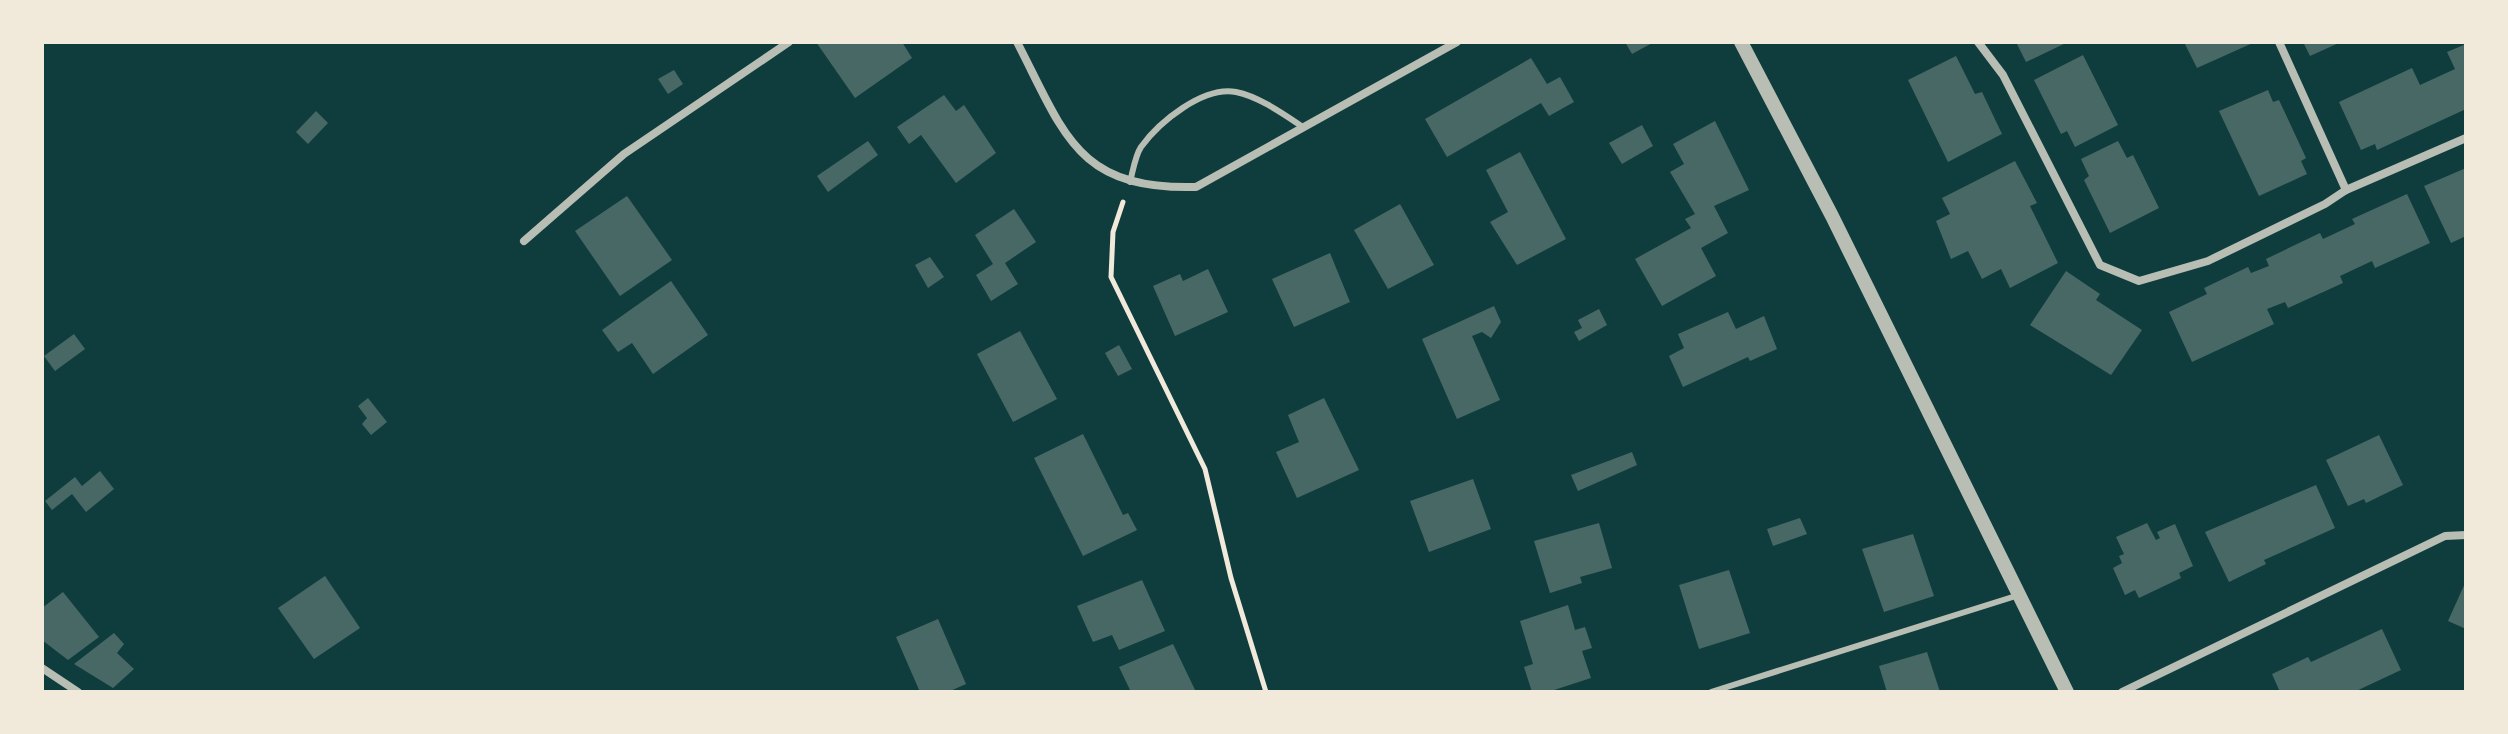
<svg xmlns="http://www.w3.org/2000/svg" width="2508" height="734" viewBox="0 0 2508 734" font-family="'Varela Round',sans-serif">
<rect width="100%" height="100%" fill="#0f3d3e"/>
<g fill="#486865">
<polygon points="816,42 902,42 912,58 855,98"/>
<polygon points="1625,42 1654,42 1632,54"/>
<polygon points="2016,42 2068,42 2026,62"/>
<polygon points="2184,42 2255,42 2197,68"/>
<polygon points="2303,42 2341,42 2310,56"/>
<polygon points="2466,44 2466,109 2377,150 2375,144 2361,150 2339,102 2412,68 2420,85 2455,69 2447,52"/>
<polygon points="2083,55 2118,125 2075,147 2067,131 2061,134 2034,80"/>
<polygon points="1956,56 1975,94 1982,92 2002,134 1948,162 1908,80"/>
<polygon points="1531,58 1547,84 1560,77 1574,102 1549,116 1541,103 1447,157 1425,119"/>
<polygon points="674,70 683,84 668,94 658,79"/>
<polygon points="2268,90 2273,102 2279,100 2306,158 2301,161 2307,174 2259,196 2219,111"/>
<polygon points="944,95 956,111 964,105 996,153 956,183 921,135 909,144 897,127"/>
<polygon points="316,111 328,123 308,144 296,132"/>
<polygon points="1715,121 1749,190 1714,206 1728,233 1701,248 1716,276 1662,306 1635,259 1691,228 1685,219 1695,214 1670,172 1684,164 1673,144"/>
<polygon points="1642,125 1653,146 1622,164 1609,143"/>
<polygon points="868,141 878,155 828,192 817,176"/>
<polygon points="2118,141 2127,158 2133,155 2159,208 2110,233 2084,180 2089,176 2081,159"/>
<polygon points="1520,152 1566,239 1517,265 1490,222 1508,212 1486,170"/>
<polygon points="2015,161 2037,203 2030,206 2058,263 2010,288 2001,269 1982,279 1968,251 1951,259 1936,221 1950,214 1942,198"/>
<polygon points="2466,168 2466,236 2451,243 2424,186"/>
<polygon points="2407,194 2430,243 2375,268 2372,261 2340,276 2343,283 2288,308 2285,302 2267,309 2274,324 2192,362 2169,312 2207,294 2204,288 2248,267 2251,273 2269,266 2266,259 2320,233 2323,239 2355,224 2352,219"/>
<polygon points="627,196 672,260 620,296 575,231"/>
<polygon points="1400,204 1434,265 1388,289 1354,230"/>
<polygon points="1014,209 1036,242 1005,263 1018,284 991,301 976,275 993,264 975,235"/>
<polygon points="1330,253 1350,302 1294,327 1272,279"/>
<polygon points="930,257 944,277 928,288 915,265"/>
<polygon points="1208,269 1228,312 1175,336 1153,286 1180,274 1183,281"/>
<polygon points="2066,271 2100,294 2096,300 2142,330 2111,375 2030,325"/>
<polygon points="671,281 708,335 653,374 632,343 618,352 602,330"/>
<polygon points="1494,306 1501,322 1491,338 1482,332 1472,336 1500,400 1457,419 1422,339"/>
<polygon points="1599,309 1607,325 1579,341 1574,332 1582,328 1578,320"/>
<polygon points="1728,312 1736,329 1764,316 1777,349 1750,361 1748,357 1683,387 1669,356 1684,348 1678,334"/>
<polygon points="1020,331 1057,399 1013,422 977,354"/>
<polygon points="74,334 85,349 55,371 44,356"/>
<polygon points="1119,345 1132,369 1118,376 1105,353"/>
<polygon points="368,398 387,422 371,435 362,424 367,418 358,406"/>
<polygon points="1324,398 1359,470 1297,498 1276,452 1299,442 1288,415"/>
<polygon points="1083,434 1123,515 1128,513 1137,530 1083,556 1034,458"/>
<polygon points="2379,435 2403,485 2366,503 2364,499 2348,506 2326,460"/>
<polygon points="1632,452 1637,465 1578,491 1571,475"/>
<polygon points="100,471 114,489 86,512 72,494 52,510 45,501 75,477 82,486"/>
<polygon points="1473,479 1491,529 1429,552 1410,501"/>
<polygon points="2316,485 2335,528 2264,560 2266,564 2229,582 2205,532"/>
<polygon points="1800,518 1807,534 1773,546 1767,529"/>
<polygon points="1599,523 1612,568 1580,577 1582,583 1550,593 1534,541"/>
<polygon points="2147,523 2156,540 2160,538 2157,532 2175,524 2193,566 2179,573 2181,578 2139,598 2135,590 2125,595 2113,568 2122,563 2119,556 2124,554 2116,537"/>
<polygon points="1913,534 1934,596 1884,612 1862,549"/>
<polygon points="1729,570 1750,633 1699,649 1679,585"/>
<polygon points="325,576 360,628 314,659 278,608"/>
<polygon points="1142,580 1165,631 1119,650 1112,635 1093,642 1077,606"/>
<polygon points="2466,581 2466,629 2448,621"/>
<polygon points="63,592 99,637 68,660 42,640 42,608"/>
<polygon points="1568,605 1575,630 1585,627 1592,648 1582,651 1591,678 1548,692 1532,692 1524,667 1533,664 1520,621"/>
<polygon points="938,619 966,684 948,692 920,692 896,637"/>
<polygon points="2382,629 2401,670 2354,692 2280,692 2272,674 2308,657 2311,662"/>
<polygon points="114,633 124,644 117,653 134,669 113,688 74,664"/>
<polygon points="1173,644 1196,692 1131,692 1119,667"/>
<polygon points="1927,652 1940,692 1887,692 1879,666"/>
</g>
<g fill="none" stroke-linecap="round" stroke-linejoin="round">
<polyline stroke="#f1e9da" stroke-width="5" points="1123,202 1113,232 1111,277 1205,469 1231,578 1266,692"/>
<g stroke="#b8beb3" stroke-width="6">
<path d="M 1130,182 C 1133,171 1135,156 1141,147 C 1159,122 1203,86 1236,92 C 1258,96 1285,115 1303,127"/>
<polyline points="1711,692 2019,595"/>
</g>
<g stroke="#b8beb3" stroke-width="8">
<path d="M 1017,42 C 1065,135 1077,190 1196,187 L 1457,42"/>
<polyline points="1978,42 2003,75 2100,265 2139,281 2208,261 2325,204 2346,190 2466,138"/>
<polyline points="2279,42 2346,190"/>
<polyline points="524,241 624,154 789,42"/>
<polyline points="42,668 78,692"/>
<polyline points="2122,692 2445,536 2466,535"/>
</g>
<polyline stroke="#b8beb3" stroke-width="14" points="1741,42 1832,216 2067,692"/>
</g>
<rect width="2508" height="734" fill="none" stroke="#f1e9da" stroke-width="88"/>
</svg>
